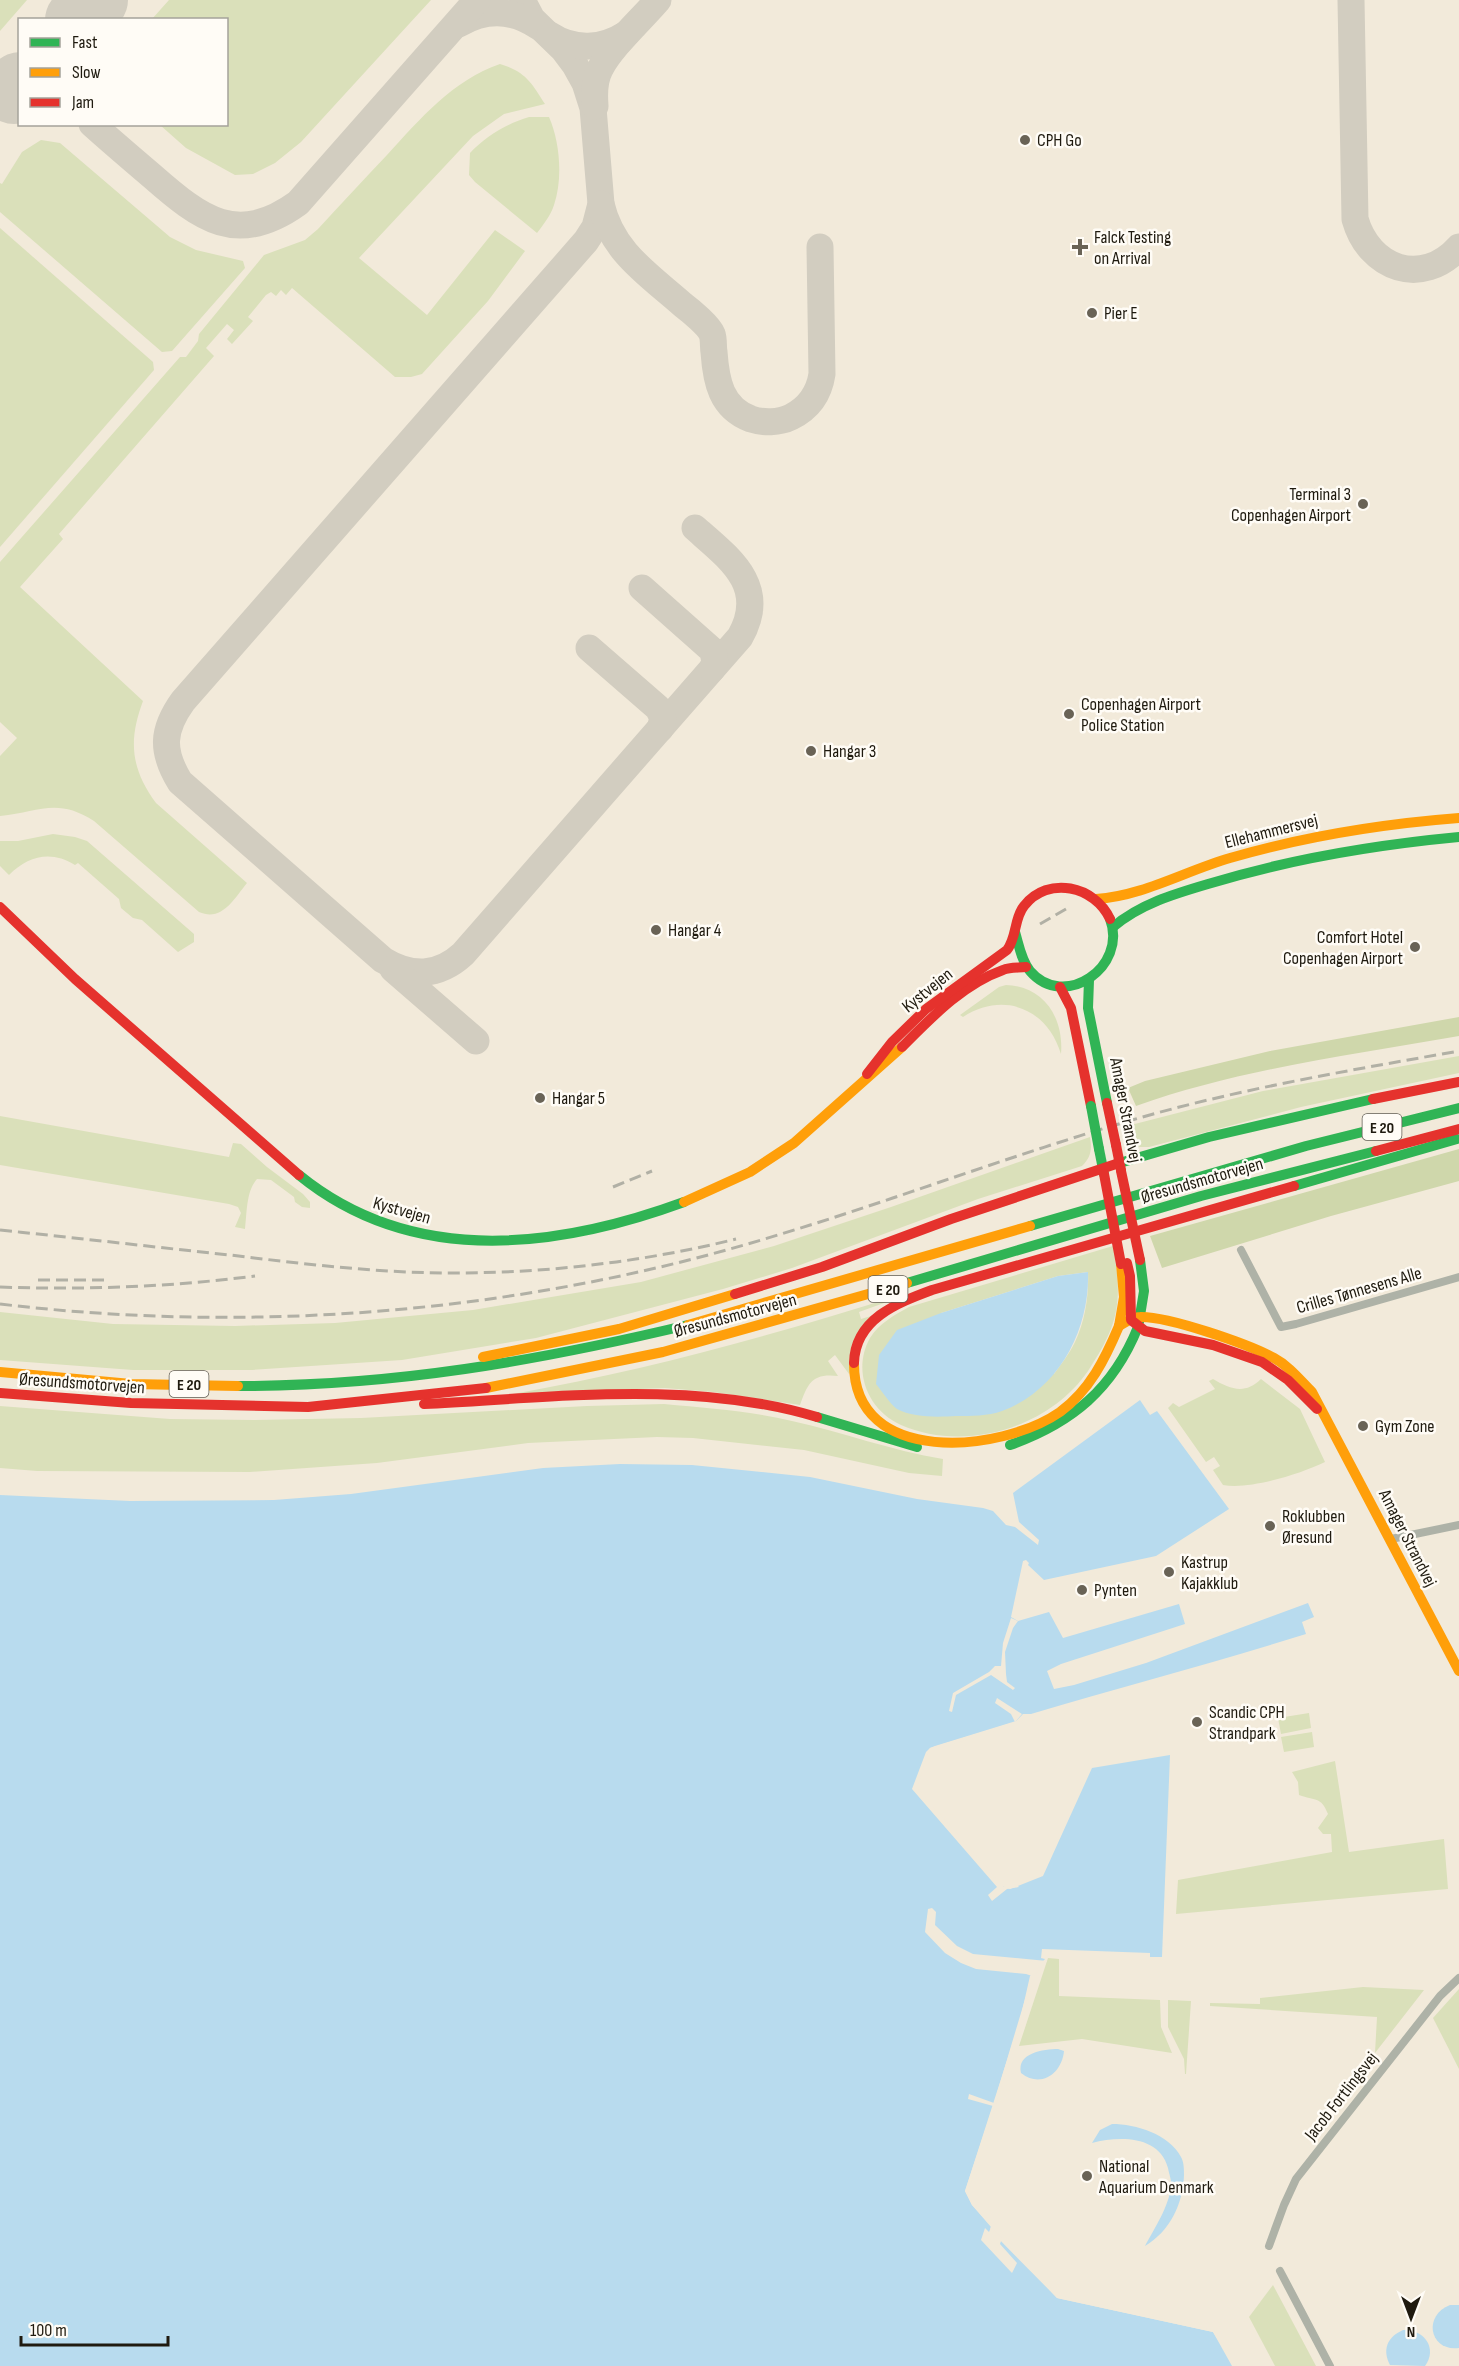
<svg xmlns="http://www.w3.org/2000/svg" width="1459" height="2366" viewBox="0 0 1459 2366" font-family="'Sofia Sans Condensed',sans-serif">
<rect width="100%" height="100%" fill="#f2eada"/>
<g fill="#dae0ba" fill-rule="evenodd">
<polygon points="0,0 27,0 0,31"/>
<polygon points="169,0 431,0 301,142 275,163 253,174 235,175 186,148 160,125 226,124 226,20 152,19"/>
<path d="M 500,64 C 525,71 532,83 545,104 L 504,114 L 473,136 L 359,258 L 427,315 L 495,230 L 525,251 L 488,301 L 422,374 L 411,377 L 395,377 L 292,288 L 286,295 L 281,290 L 276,296 L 271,292 L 266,295 L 248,317 L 253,321 L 232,344 L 227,339 L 234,330 L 227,324 L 206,348 L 214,356 L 59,534 L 63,539 L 20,587 L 143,701 C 128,741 131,769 156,803 L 247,883 C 234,899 222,922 199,912 L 94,821 C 57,797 39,812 0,816 L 0,756 L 17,738 L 0,722 L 0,562 L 180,357 L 186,357 L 198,341 L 199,334 L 264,255 L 305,240 L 318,229 C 341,204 364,179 387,155 C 420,119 453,80 500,64 Z"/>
<path d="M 529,117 L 549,117 C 560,142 563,179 554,205 C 551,215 543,225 537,233 L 475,182 L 469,175 L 470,153 C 486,136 506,124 529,117 Z"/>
<polygon points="41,140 60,143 170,237 196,250 243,261 245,268 172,351 162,352 0,212 0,183 2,184 22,152"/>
<polygon points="0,228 153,362 154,370 0,547"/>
<path d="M 53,834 L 75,837 L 87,841 L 194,934 L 194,942 L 178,952 L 142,920 L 133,918 L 121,908 L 119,899 L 78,863 L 75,865 C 51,850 28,856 9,875 L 0,866 L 0,841 L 18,841 Z"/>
<path d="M 1006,985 C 1044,986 1064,1018 1061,1054 C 1047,1008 1003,991 963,1017 L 960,1015 L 999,987 Z"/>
<polygon points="1459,1056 1459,1073 1301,1107 1149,1147 1139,1147 1132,1143 1127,1126 1263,1091"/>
<path d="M 0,1116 L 229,1157 L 233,1143 L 241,1144 L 267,1167 L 303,1194 L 310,1202 L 310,1208 L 302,1207 L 295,1202 L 294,1197 L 271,1180 L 257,1179 C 246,1191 247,1213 245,1229 L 235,1227 L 241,1213 L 238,1207 L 229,1204 L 0,1165 Z"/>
<path d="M 1090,1137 C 1092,1150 1091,1157 1082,1166 L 978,1199 L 792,1268 L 723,1289 L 536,1338 L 402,1360 L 252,1370 L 133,1370 L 0,1360 L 0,1312 L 113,1324 L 235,1326 L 335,1323 L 473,1310 L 641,1282 L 774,1246 L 891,1207 Z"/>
<path d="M 1113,1246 C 1123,1302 1119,1324 1088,1371 C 1049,1428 965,1453 901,1425 C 867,1410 852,1370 870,1338 C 879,1323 895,1315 909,1307 ZM 1088,1272 C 1089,1295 1085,1321 1075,1342 C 1070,1353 1061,1364 1054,1374 L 941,1313 L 1058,1276 Z"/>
<path d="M 897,1296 L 898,1298 L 859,1312 L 861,1319 L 871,1316 L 849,1374 L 835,1355 L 828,1361 L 838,1376 C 812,1373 808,1383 800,1405 L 713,1392 L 665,1388 L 513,1394 C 644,1371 770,1336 897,1296 Z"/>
<path d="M 1213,1379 C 1230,1389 1245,1395 1261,1379 L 1300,1409 L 1325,1462 C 1300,1474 1250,1490 1223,1485 L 1213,1470 L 1220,1466 L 1214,1457 L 1206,1462 L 1168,1408 L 1173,1403 L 1179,1407 L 1215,1389 L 1209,1381 Z"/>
<path d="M 664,1404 C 707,1408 750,1411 792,1421 C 843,1432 892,1451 943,1459 L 942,1476 L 909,1473 L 804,1450 L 693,1438 L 657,1437 L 528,1443 L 377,1463 L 250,1472 L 37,1471 L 0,1468 L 0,1406 L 170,1419 L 254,1420 L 361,1418 L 587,1406 Z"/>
<polygon points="1309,1713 1311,1728 1281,1734 1278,1718"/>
<polygon points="1312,1732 1314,1747 1284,1752 1281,1737"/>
<path d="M 1335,1761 L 1349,1852 L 1444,1839 L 1448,1889 L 1176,1914 L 1178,1880 L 1332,1852 L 1331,1834 L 1323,1834 L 1318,1828 L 1328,1814 C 1321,1796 1315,1801 1299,1795 L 1298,1782 L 1292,1772 Z"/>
<polygon points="1048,1958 1059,1959 1059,1996 1160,2000 1161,2027 1172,2053 1082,2039 1019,2046"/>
<polygon points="1363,1987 1424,1990 1375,2053 1377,2017 1210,2006 1210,2003 1260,2004 1260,1998"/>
<polygon points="1459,1989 1459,2069 1433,2018"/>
<polygon points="1168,2000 1191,2001 1186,2074 1185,2074 1184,2059 1168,2027"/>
<polygon points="1273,2285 1316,2366 1275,2366 1249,2317"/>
</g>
<g fill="#cfd7ab">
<path d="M 1459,1017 L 1459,1036 C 1351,1055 1240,1069 1136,1106 L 1128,1088 L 1145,1081 L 1270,1051 Z"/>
<polygon points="1459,1149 1459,1181 1331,1216 1162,1268 1150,1236"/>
</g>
<g fill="#b8dbee">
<path d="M 1088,1272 C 1090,1329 1059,1390 1002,1411 C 988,1416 971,1416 956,1416 C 939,1417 913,1418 897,1409 C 890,1404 882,1391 876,1384 L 879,1355 L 897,1330 L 941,1313 L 1058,1276 Z"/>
<path d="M 1140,1400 L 1150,1415 L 1157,1411 L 1229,1509 L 1156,1556 L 1044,1580 L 1028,1565 L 1029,1563 L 1026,1560 L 1023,1561 L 1011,1617 L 1018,1621 L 1049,1612 L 1063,1638 L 1179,1604 L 1185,1624 L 1061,1664 L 1047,1671 L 1054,1689 L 1074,1685 L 1146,1663 L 1308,1603 L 1314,1617 L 1302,1622 L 1306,1634 C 1214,1663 1124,1686 1031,1714 L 1023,1714 L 1016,1721 L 935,1746 L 930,1748 L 913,1788 L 999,1885 L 1010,1889 L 1043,1876 L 1092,1768 L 1170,1755 L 1162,1957 L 1150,1957 L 1150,1953 L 1042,1949 L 1041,1958 L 1045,1959 L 1030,1976 L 1020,2020 L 965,2191 L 972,2205 L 991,2226 L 990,2230 L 1057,2298 L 1213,2332 L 1234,2366 L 0,2366 L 0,1495 L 130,1501 L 274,1500 L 351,1494 L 543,1468 L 620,1464 L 692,1465 L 810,1477 L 917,1499 L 983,1508 L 993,1511 L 1006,1525 L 1015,1527 L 1038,1545 L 1039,1540 L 1019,1522 L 1013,1493 Z"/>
<path d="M 1058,2049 L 1064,2051 C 1062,2073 1041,2089 1021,2073 C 1016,2053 1044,2049 1058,2049 Z"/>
<path d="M 1112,2124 C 1136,2124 1169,2134 1181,2157 C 1184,2162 1184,2170 1184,2175 C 1183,2204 1170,2231 1145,2246 C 1154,2229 1169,2207 1171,2186 C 1172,2181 1169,2174 1168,2168 C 1159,2135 1119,2136 1092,2143 L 1100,2130 Z"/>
<path d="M 1450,2305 L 1459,2305 L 1459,2348 C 1430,2352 1422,2316 1450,2305 Z"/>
<path d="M 1403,2330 C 1424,2329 1438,2348 1425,2366 L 1390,2365 C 1382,2350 1387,2337 1403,2330 Z"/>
</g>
<g fill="#f2eada">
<polygon points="1011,1618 1018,1621 1013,1628 1005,1652 1006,1674 1007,1682 1015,1688 1013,1690 991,1675 956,1695 952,1712 949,1711 953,1693 989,1672 995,1666 1001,1666 1003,1643"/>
<polygon points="997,1698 1022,1714 1016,1721 1010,1726 932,1751 928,1754 917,1788 1004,1887 1017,1885 1019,1887 1007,1889 992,1901 988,1895 997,1887 912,1789 926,1752 930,1748 1015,1722 1011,1714 995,1703"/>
<polygon points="932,1908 936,1912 935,1925 957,1946 973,1954 1047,1961 1033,1977 1023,2021 968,2191 974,2203 993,2225 993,2229 1002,2238 1000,2244 1017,2263 1012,2273 981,2240 985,2228 989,2232 991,2227 972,2205 965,2191 993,2106 968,2099 969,2094 994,2103 1032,1976 1026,1974 976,1969 961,1963 945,1953 925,1932 928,1909"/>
<polygon points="1005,2241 1058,2295 1214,2330 1237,2366 1232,2366 1213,2332 1057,2298"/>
</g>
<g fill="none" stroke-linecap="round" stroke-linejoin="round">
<g stroke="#d2cdc0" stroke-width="27">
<path d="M 522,0 L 532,19 L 563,49 L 575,65 L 585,83 L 593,108 L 601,204 L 595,227 L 586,241 L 183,701 C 162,730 161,751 180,782 L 383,960 C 411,977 438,977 463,954 L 740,637 C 769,586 729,558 695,528"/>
<path d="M 1351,0 L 1355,219 C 1369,269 1422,288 1459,247"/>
<path d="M 459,24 C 486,8 513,9 539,27"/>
<path d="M 550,35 C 574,51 603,49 626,34"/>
<path d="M 595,106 C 594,93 594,80 600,69 C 611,47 641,20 658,0"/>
<path d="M 92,124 C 112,142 132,159 152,176 C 201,219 237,247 298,203 L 477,0"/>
<path d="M 601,204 C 612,252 648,274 683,305 C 691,311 709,326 712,334 C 714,339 713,347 714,352 C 716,381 721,408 751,419 C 763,423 779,423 791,417 C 809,408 819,394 822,374 L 820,247"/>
<polyline points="642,588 713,651 715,663 712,669"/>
<polyline points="589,648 658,708 663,718 660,729"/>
<polyline points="393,969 476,1041"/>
</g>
<g stroke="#d2cdc0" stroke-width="66">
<polyline points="78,20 95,0"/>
<polyline points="14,91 20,85"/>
</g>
<g stroke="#aeb2a7" stroke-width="8">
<polyline points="1241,1250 1281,1327 1296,1324 1459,1277"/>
<polyline points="1391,1539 1459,1525"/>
<polyline points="1269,2246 1284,2205 1296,2179 1440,1996 1459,1978"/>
<polyline points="1280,2271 1330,2366"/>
</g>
<g stroke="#30b455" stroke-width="10">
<path d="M 1113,927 C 1140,904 1174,894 1208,884 C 1290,859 1374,845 1459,837"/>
<path d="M 1015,932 C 1019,945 1021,960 1030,971 C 1064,1011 1128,967 1110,919"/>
<polyline points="1089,980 1088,1008 1107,1103"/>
<polyline points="1099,1149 1104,1174"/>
<polyline points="1116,1164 1209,1137 1373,1099"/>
<path d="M 299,1175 C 412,1267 556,1249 684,1202"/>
<polyline points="1294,1186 1457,1139"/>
<polyline points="1030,1226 1306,1146 1459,1108"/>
<polyline points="907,1283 1201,1196 1376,1151"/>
<polyline points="1139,1322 1144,1291 1140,1260"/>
<path d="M 238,1386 C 394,1386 537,1361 688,1325"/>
<polyline points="817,1417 917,1447"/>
<path d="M 1010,1445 C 1072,1423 1113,1389 1138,1327"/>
</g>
<g stroke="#ff9f0a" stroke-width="10">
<path d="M 1096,899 C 1143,896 1185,871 1230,858 C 1306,836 1381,824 1459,818"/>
<polyline points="684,1202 750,1172 794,1143 902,1047"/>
<polyline points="688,1325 1030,1226"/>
<path d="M 1119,1326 C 1126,1322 1132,1317 1140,1317 C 1168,1316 1248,1344 1274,1358 C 1289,1366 1300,1380 1312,1392 L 1459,1671"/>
<polyline points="1119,1326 1124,1297 1121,1264"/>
<polyline points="483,1357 619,1329 735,1294"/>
<path d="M 854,1363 C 853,1467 1001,1453 1060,1412 C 1090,1390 1105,1359 1119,1326"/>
<polyline points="0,1372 131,1384 238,1386"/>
<polyline points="486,1388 663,1352 907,1283"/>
</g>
<g stroke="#e5322d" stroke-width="10">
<polyline points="0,907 75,979 299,1175"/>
<polyline points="1060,987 1071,1008 1091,1106"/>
<path d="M 902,1047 C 931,1018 963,984 1003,970 C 1010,967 1018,968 1026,967"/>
<path d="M 867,1074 L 892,1042 L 926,1009 L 1007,950 C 1017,937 1014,918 1024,906 C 1048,875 1095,886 1110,919"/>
<polyline points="1373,1099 1459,1082"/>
<polyline points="1116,1145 1121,1170"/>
<polyline points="1376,1151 1459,1129"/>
<polyline points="1127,1263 1130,1276 1131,1320 1145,1331 1213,1345 1262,1362 1288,1380 1317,1409"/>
<polyline points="735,1294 822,1267 951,1219 1116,1164"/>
<path d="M 854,1363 C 855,1319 897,1303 932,1290 L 1294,1186"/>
<polyline points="0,1393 131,1403 308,1407 486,1388"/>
<path d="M 424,1404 C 552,1398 692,1379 817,1417"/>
</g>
<g stroke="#b1b0a5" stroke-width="3" stroke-dasharray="12 6" stroke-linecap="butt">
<polyline points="1040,924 1066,909"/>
<polyline points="613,1187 652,1171"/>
<path d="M 0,1230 C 77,1238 154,1247 230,1255 C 304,1264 378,1273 452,1273 C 548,1273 643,1262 736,1239"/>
<polyline points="38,1280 110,1280"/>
<path d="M 0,1287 C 86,1290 170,1287 255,1276"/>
<path d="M 0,1304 C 218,1330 442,1318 656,1268 C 815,1231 966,1169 1122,1123 C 1232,1090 1346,1071 1459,1051"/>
</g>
<polyline stroke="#30b455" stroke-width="10" points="1091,1106 1099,1149"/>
<g stroke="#e5322d" stroke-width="10">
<polyline points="1107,1103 1116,1145"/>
<polyline points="1121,1171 1140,1260"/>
<polyline points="1104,1174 1121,1264"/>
</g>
</g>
<g fill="#696356" stroke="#fffcf6" stroke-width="2">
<circle cx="1025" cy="140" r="6"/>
<path d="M1077 238h6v6h6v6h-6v6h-6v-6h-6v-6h6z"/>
<circle cx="1092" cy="313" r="6"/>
<circle cx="1363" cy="504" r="6"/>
<circle cx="1069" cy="714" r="6"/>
<circle cx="811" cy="751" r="6"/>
<circle cx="656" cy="930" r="6"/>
<circle cx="1415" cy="947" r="6"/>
<circle cx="540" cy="1098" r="6"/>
<circle cx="1363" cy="1426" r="6"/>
<circle cx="1270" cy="1526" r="6"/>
<circle cx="1169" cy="1572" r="6"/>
<circle cx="1082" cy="1590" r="6"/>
<circle cx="1197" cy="1722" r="6"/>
<circle cx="1087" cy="2176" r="6"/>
</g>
<g text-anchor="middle" stroke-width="5" stroke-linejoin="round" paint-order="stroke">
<g fill="#fffcf6" stroke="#625e54" stroke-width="1.5">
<rect x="1362.5" y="1114" width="39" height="26" rx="4.5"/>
<rect x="868.5" y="1276" width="39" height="26" rx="4.5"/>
<rect x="169.5" y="1371" width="39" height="26" rx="4.5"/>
</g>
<g font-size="16" font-weight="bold" fill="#1f1a0f">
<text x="1382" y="1133">E 20</text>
<text x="888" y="1295">E 20</text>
<text x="189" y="1390">E 20</text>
</g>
<g font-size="18" fill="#1f1a0f" stroke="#fffcf6" text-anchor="start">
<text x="1037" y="146">CPH Go</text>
<text x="1094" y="243">Falck Testing<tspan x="1094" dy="21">on Arrival</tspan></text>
<text x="1104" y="319">Pier E</text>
<text x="1351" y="500" text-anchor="end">Terminal 3<tspan x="1351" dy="21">Copenhagen Airport</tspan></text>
<text x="1081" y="710">Copenhagen Airport<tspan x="1081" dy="21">Police Station</tspan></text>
<text x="823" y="757">Hangar 3</text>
<text x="668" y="936">Hangar 4</text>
<text x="1403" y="943" text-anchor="end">Comfort Hotel<tspan x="1403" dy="21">Copenhagen Airport</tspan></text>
<text x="552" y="1104">Hangar 5</text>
<text x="1375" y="1432">Gym Zone</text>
<text x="1282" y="1522">Roklubben<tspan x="1282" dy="21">Øresund</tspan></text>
<text x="1181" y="1568">Kastrup<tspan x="1181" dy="21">Kajakklub</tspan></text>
<text x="1094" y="1596">Pynten</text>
<text x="1209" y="1718">Scandic CPH<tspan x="1209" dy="21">Strandpark</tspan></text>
<text x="1099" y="2172">National<tspan x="1099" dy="21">Aquarium Denmark</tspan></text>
</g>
<g font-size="18" fill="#1f1a0f" stroke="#fffcf6">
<text transform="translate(1271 831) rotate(-14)" y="6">Ellehammersvej</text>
<text transform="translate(927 990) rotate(-39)" y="6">Kystvejen</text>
<text transform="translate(1126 1110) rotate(79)" y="6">Amager Strandvej</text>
<text transform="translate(1202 1180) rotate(-16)" y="6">Øresundsmotorvejen</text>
<text transform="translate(402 1210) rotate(16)" y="6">Kystvejen</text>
<text transform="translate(1359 1290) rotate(-16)" y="6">Crilles Tønnesens Alle</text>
<text transform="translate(735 1315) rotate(-15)" y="6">Øresundsmotorvejen</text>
<text transform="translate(82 1383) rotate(4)" y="6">Øresundsmotorvejen</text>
<text transform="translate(1408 1538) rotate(63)" y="6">Amager Strandvej</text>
<text transform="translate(1341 2096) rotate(-52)" y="6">Jacob Fortlingsvej</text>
</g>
</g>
<rect x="18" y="18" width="210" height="108" fill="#fffcf6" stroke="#a5a29a" stroke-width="1.5"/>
<rect x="30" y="38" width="30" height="9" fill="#30b455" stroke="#a5a29a" stroke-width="1.5"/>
<text x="72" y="48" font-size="18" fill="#1f1a0f">Fast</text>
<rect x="30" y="68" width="30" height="9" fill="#ff9f0a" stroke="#a5a29a" stroke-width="1.5"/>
<text x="72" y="78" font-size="18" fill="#1f1a0f">Slow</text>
<rect x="30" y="98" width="30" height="9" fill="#e5322d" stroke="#a5a29a" stroke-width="1.5"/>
<text x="72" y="108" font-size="18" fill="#1f1a0f">Jam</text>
<g transform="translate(1411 2318) rotate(180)" stroke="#fffcf6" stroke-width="4.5" paint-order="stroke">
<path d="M0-4.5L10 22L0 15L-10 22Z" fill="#1f1a0f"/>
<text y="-9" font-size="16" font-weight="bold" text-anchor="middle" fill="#1f1a0f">N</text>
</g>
<path d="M21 2336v9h147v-9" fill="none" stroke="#1f1a0f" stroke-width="3"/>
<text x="30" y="2336" font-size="18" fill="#1f1a0f" stroke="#fffcf6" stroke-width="4.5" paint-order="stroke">100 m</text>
</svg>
